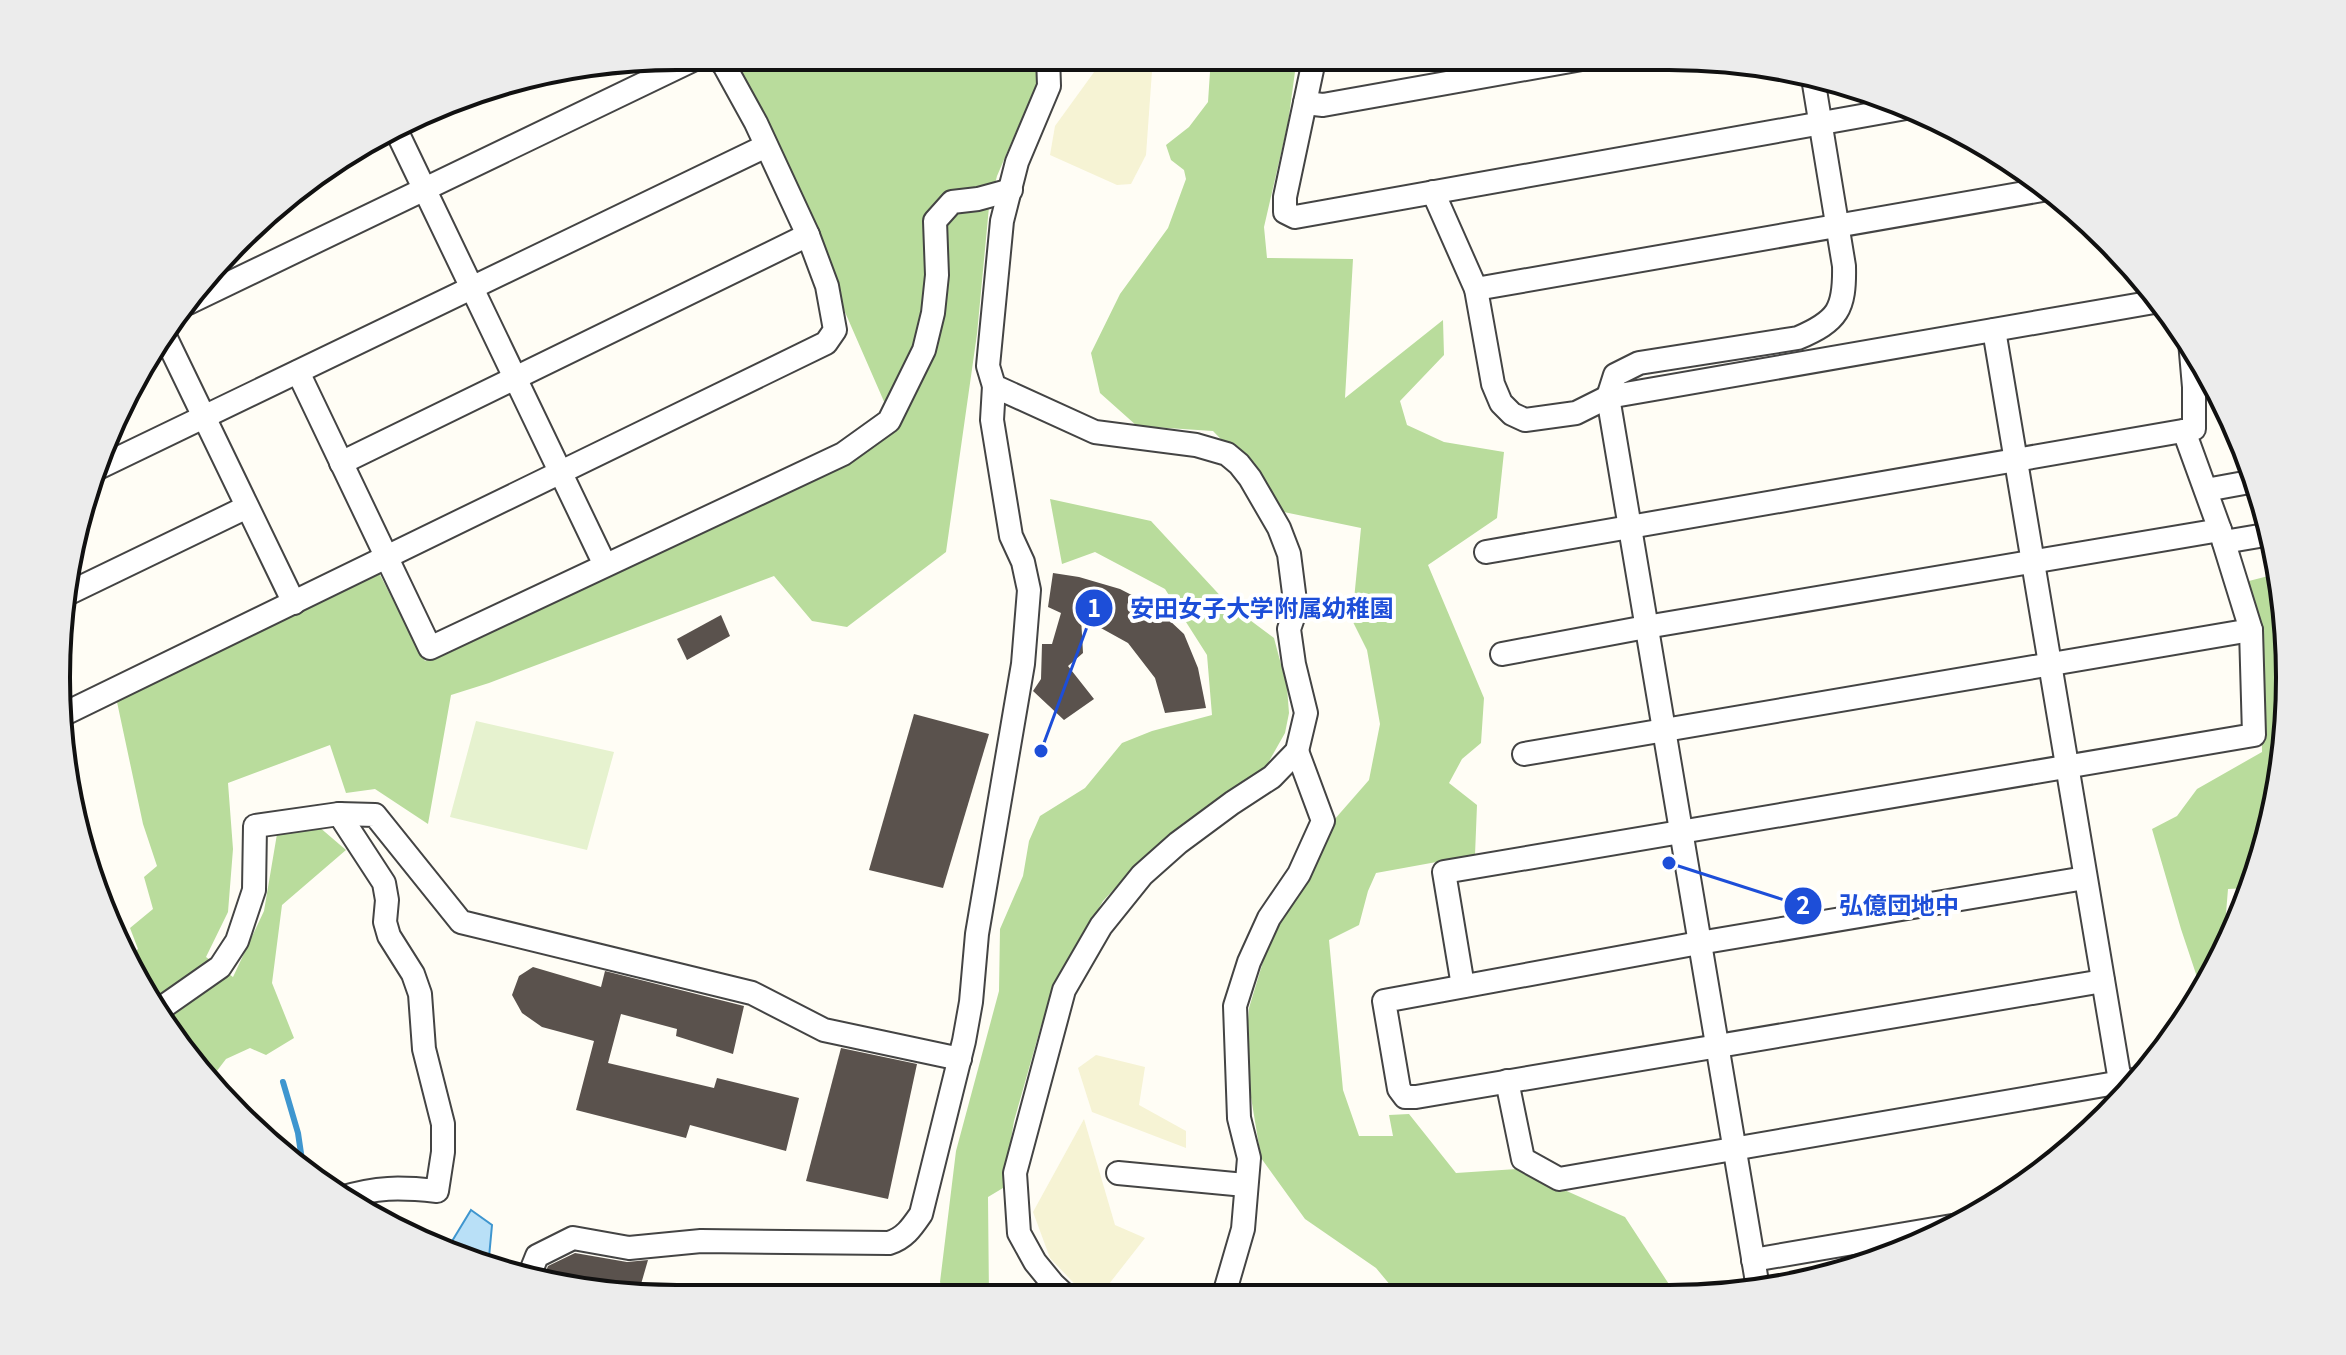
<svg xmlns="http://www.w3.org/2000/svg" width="2346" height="1355" viewBox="0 0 2346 1355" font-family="Georgia,'Noto Sans JP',serif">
<rect width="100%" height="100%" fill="#fffdf5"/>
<g fill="#f6f3d4">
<polygon points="1105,57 1153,57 1146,155 1131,184 1117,185 1050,155 1055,126"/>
<polygon points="1096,1055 1145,1067 1139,1105 1186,1131 1186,1148 1092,1112 1078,1068"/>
<polygon points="1084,1119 1115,1225 1145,1238 1098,1298 1088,1298 1050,1258 1033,1212"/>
</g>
<g fill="#b9dc9c">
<polygon points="773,56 1038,56 1039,78 997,176 989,207 977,334 946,552 847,627 812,621 774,576 489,683 451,695 428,824 375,789 346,793 330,745 228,783 233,849 228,912 206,957 233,977 264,911 277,834 318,826 346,850 282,905 272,983 294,1038 266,1055 250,1048 226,1059 210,1080 185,1056 131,955 138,949 130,928 153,909 144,877 157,866 143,824 117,702 379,573 425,661 896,429 735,60"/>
<polygon points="1211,57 1297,57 1288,123 1264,227 1267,258 1353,259 1345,398 1443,320 1444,355 1400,401 1407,425 1444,442 1504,452 1497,518 1428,565 1484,698 1481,743 1462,759 1449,783 1477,805 1475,855 1376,873 1368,891 1359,925 1329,940 1343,1090 1359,1136 1393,1136 1389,1115 1409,1114 1456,1173 1517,1169 1625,1217 1678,1298 1401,1298 1376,1268 1305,1219 1261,1158 1249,1085 1247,1034 1249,1008 1275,922 1309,868 1334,820 1369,780 1380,724 1367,650 1352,620 1361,528 1279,511 1250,469 1213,431 1137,426 1100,393 1091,353 1120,294 1168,228 1186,179 1184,170 1171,160 1166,145 1189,127 1208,102"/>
<polygon points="1050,499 1151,521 1227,603 1274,638 1287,687 1289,713 1285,733 1263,772 1227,794 1148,853 1103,901 1056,983 1041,1026 1014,1121 1003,1188 988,1197 989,1298 946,1298 940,1282 956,1151 999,991 1000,929 1023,876 1029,841 1040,816 1085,788 1122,743 1152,731 1212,715 1207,655 1165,589 1095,552 1062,564"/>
<polygon points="2280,573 2290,677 2278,798 2251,888 2228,889 2224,938 2227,945 2202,992 2181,929 2152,829 2177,816 2197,789 2262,752 2261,687 2245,582"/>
</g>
<polygon fill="#e6f2cf" points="476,721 614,752 587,850 450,817"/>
<polygon fill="#b9e0f7" stroke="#3f96cf" stroke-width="2" points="471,1210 492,1225 488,1268 477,1266 446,1251"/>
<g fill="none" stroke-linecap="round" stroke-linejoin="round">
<g stroke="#3f96cf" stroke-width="6">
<polyline points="283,1082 298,1133 303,1167"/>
<polyline points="388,1222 403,1223 448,1247"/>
</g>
</g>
<g fill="#5a524d">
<polygon points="1053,573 1079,577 1120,589 1155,607 1184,634 1198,668 1206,708 1165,713 1155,678 1128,643 1081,617 1083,653 1068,666 1094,699 1064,720 1033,691 1041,679 1042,644 1052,644 1061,613 1048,607"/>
<polygon points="721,615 730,636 687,660 677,639"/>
<polygon points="914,714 989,734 943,888 869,870"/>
<polygon points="533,967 601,987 605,971 744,1006 733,1054 676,1036 677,1029 621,1014 608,1063 714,1088 717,1078 799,1098 786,1151 690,1125 686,1138 576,1110 594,1041 542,1027 522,1013 512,995 519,976"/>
<polygon points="841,1048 917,1064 888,1199 806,1181"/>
<polygon points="575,1253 627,1262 648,1260 637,1298 543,1279 548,1266"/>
</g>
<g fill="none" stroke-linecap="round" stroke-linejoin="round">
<defs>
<g id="minor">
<polyline points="1048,56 1049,86 1017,162 1002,221 988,366 994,386 1095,432 1196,445 1227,454 1239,464 1250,478 1279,528 1289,554 1296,609 1289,629 1294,664 1306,713 1297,751 1272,777 1232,803 1178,843 1142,875 1101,926 1064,990 1015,1173 1019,1233 1035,1262 1053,1284 1068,1298"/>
<polyline points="1318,57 1313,65 1285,197 1285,212 1295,217 1906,108"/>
<polyline points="1305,103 1323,105 1593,57"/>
<polyline points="397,132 605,565"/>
<polyline points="1433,192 1476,289 1493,384 1501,403 1512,414 1525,420 1576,413 1608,397 2160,301"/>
<polyline points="1476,289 2048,189"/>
<polyline points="188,303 701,56"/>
<polyline points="162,330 294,603"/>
<polyline points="1994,330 2123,1099"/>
<polyline points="298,372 430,648 843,454 889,421 924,350 933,313 937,275 935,221 952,202 978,199 1011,190"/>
<polyline points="341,463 808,235"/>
<polyline points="100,467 766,146"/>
<polyline points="2206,490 2255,481"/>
<polyline points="2224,542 2271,534"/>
<polyline points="1486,552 2194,429 2194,387 2190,341"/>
<polyline points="67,594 247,507"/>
<polyline points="1502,654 1646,627 2220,530"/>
<polyline points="62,715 826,343 835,330 827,286 808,235 756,123 724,65 715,56"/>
<polyline points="1524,754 2251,630"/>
<polyline points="339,814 375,815 461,922 752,993 824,1030 960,1059"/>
<polyline points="2085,878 1699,943 1384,1001 1399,1089 1405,1097 1416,1097 2103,981"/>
<polyline points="1463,986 1444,872 2254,735 2251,630 2220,530 2184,431"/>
<path d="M 160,1009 L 220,967 L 237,941 L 254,890 L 255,826 L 339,814 L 384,883 L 387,900 L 385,922 L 389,936 L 413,974 L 420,994 L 424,1049 L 443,1124 L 443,1152 L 437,1191 C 398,1187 378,1187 340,1198"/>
<polyline points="1507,1081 1523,1159 1559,1179 2139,1079"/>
<polyline points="1118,1173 1245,1185"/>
<polyline points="1753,1260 1958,1225"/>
<path d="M 529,1276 L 537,1256 L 573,1238 L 629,1248 L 701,1241 L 889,1243 C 905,1238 912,1227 921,1214 L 964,1041 L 971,1002 L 977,934 L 1023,664 L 1029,590 L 1023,562 L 1011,536 L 992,420 L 994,386"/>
<path d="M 1758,1288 L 1608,397 L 1615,375 L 1639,363 L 1798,338 C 1838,321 1845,309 1844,266 L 1813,78"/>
<polyline points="1221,1298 1225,1291 1243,1229 1249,1158 1239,1118 1235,1006 1249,962 1269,918 1299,874 1323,821 1297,751"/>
</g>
</defs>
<use href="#minor" stroke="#444" stroke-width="26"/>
<use href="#minor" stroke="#fff" stroke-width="22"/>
</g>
<path d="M0 0H2346V1355H0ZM677 70H1669A607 607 0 0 1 2276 677V678A607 607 0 0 1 1669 1285H677A607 607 0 0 1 70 678V677A607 607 0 0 1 677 70Z" fill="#ececec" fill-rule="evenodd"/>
<path fill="none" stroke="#111" stroke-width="4" d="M677 70H1669A607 607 0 0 1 2276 677V678A607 607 0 0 1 1669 1285H677A607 607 0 0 1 70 678V677A607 607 0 0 1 677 70Z"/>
<path fill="none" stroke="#1d4ed8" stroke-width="3" d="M1041 751L1094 608M1669 863L1803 906"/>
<g fill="#1d4ed8" stroke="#fff" stroke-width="3">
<circle cx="1041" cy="751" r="8"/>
<circle cx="1669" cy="863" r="8"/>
<circle cx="1094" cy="608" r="20"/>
<circle cx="1803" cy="906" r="20"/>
</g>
<g font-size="24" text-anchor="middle" font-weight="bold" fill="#fff">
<text x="1094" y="617">1</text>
<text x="1803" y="914">2</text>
</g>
<g font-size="24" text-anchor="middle" font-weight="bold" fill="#1d4ed8" stroke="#fff" stroke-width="8" stroke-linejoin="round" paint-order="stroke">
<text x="1262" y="617">安田女子大学附属幼稚園</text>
<text x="1899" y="914">弘億団地中</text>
</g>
</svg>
